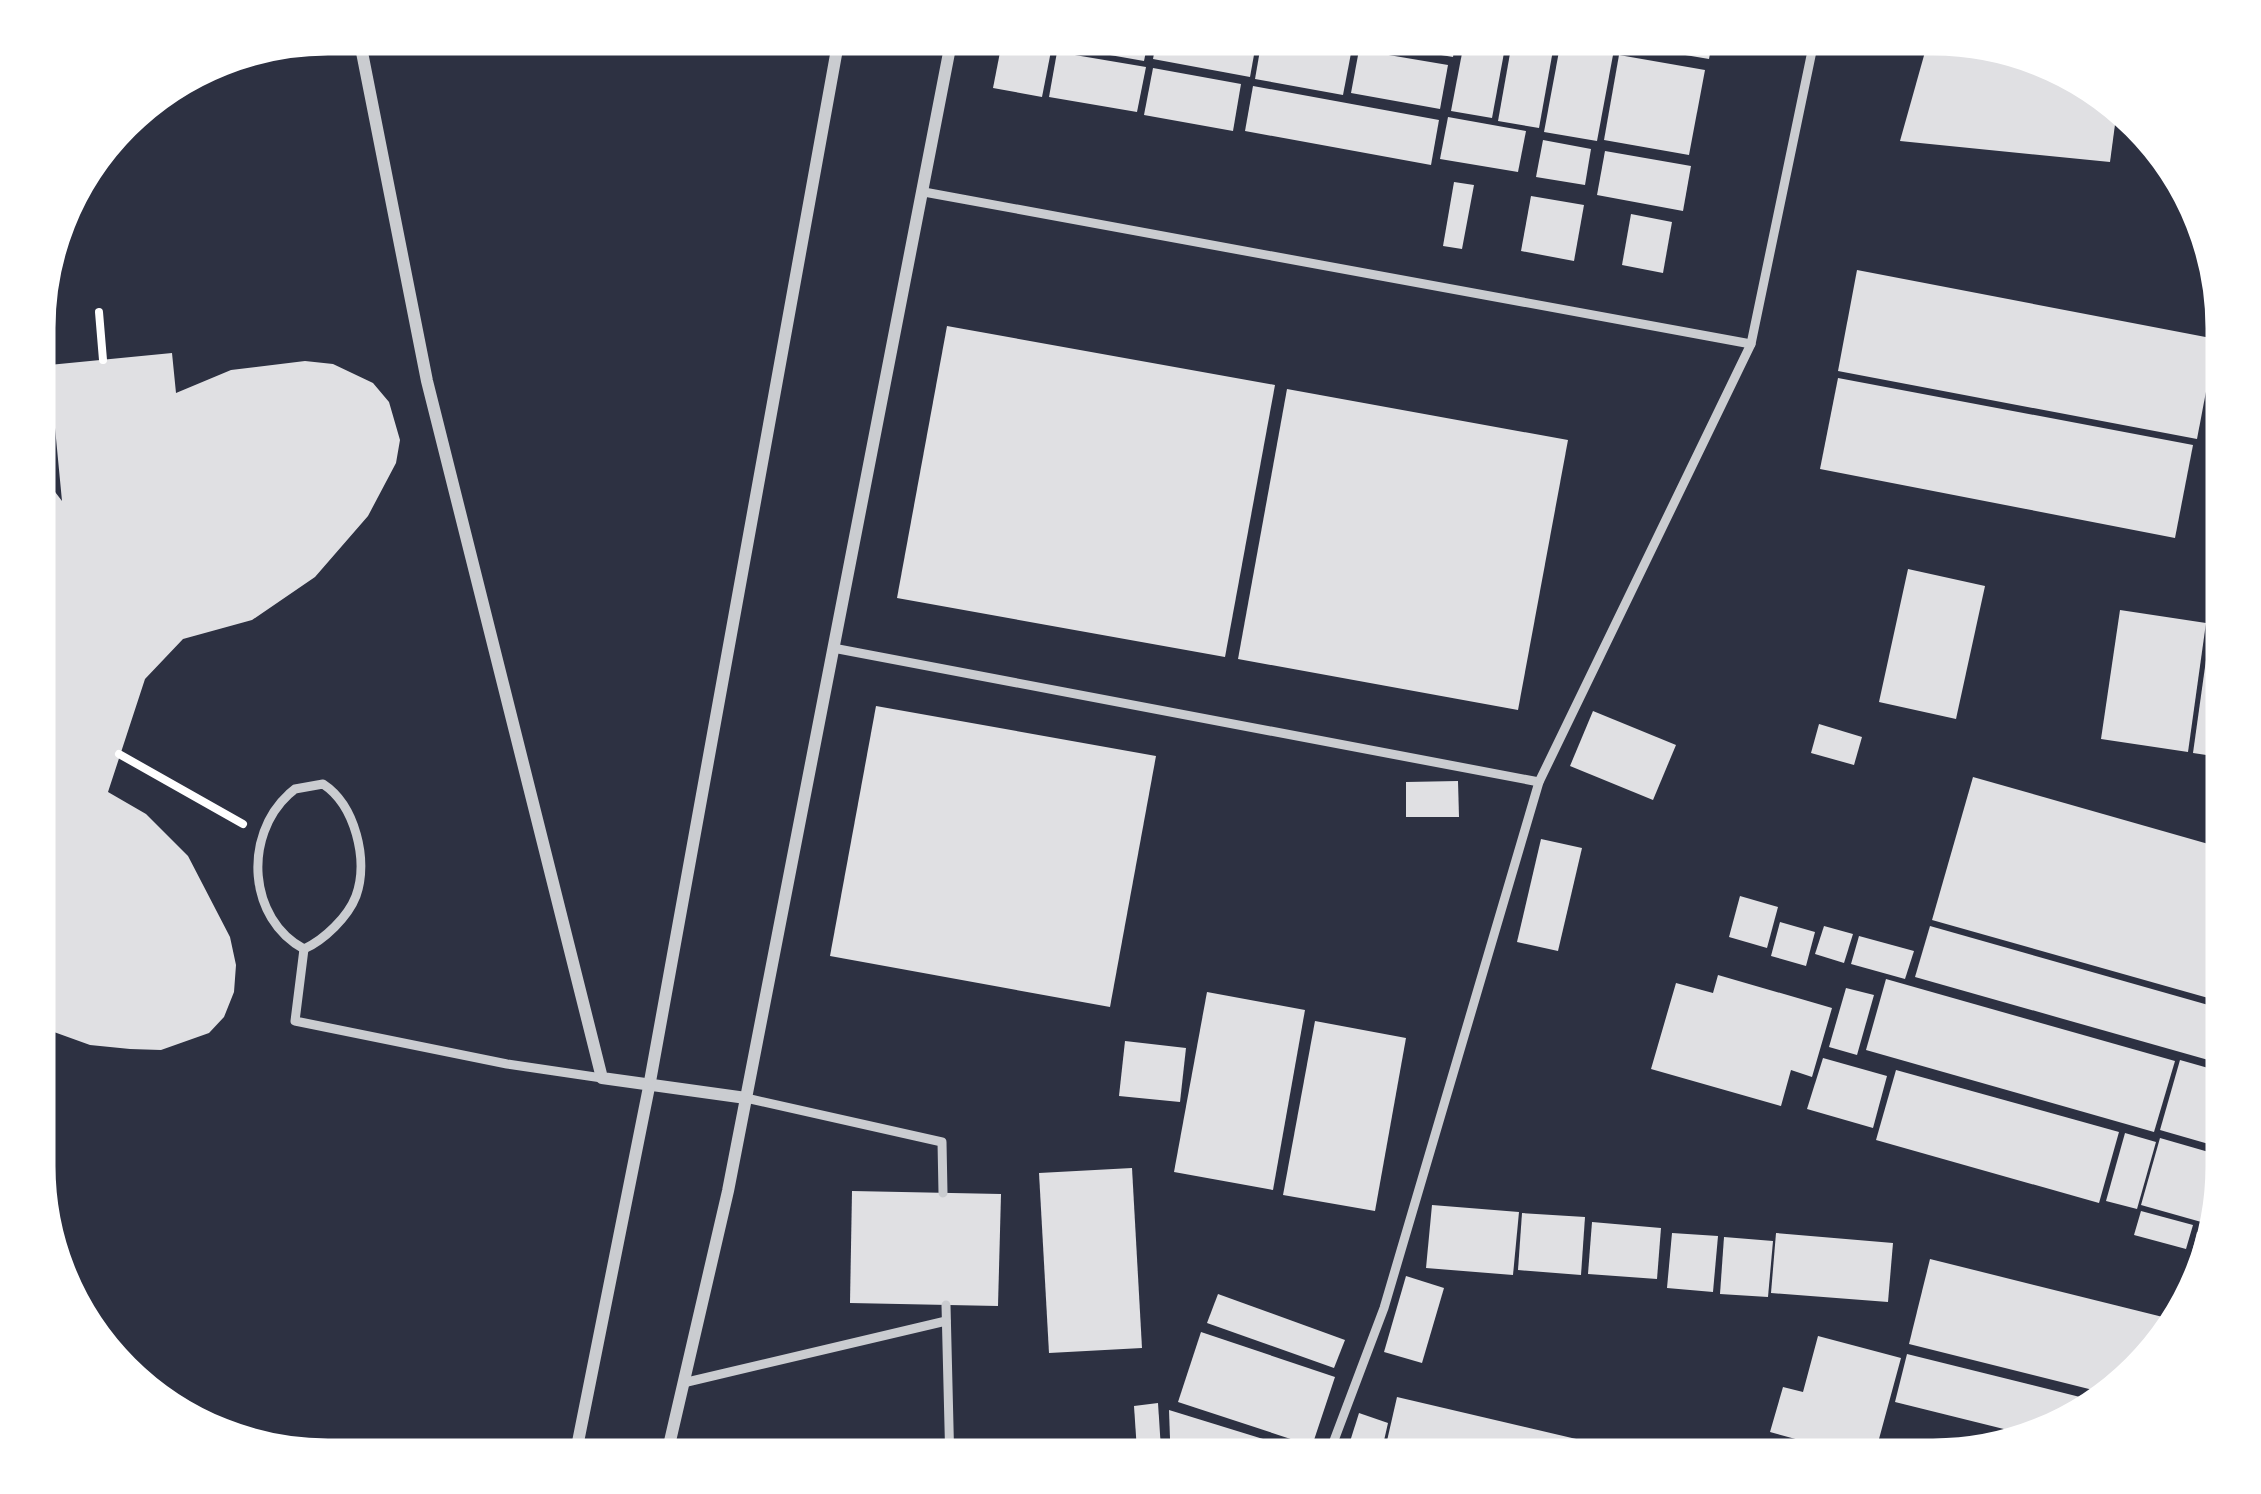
<svg xmlns="http://www.w3.org/2000/svg" width="2261" height="1494" viewBox="0 0 2261 1494" font-family="'Titillium Web',sans-serif">
<rect width="100%" height="100%" fill="#2d3142"/>
<g fill="#e0e0e3">
<polygon points="708,27 794,27 790,46 707,31"/>
<polygon points="1006,27 1054,27 1051,44 1005,36"/>
<polygon points="1062,27 1151,27 1144,61 1059,46"/>
<polygon points="1159,27 1259,27 1250,77 1153,59"/>
<polygon points="1264,27 1356,27 1343,95 1255,79"/>
<polygon points="1367,27 1458,27 1453,57 1364,42"/>
<polygon points="1467,27 1508,31 1492,118 1451,111"/>
<polygon points="1550,27 1615,27 1612,40"/>
<polygon points="1623,27 1715,27 1709,59 1620,44"/>
<polygon points="1932,27 2099,77 2116,117 2110,162 1900,141"/>
<polygon points="1514,31 1555,39 1539,128 1498,121"/>
<polygon points="1002,42 1051,51 1042,97 993,88"/>
<polygon points="1560,46 1613,55 1597,141 1544,132"/>
<polygon points="1359,50 1448,65 1440,109 1351,93"/>
<polygon points="1057,52 1146,67 1137,112 1049,97"/>
<polygon points="1619,55 1705,70 1689,155 1604,140"/>
<polygon points="1153,68 1241,84 1233,131 1144,115"/>
<polygon points="1253,86 1439,120 1431,165 1245,131"/>
<polygon points="1448,117 1526,131 1518,172 1440,159"/>
<polygon points="1543,140 1591,149 1585,185 1536,177"/>
<polygon points="1605,151 1691,166 1683,211 1597,195"/>
<polygon points="1454,182 1474,185 1462,249 1443,246"/>
<polygon points="1531,196 1584,205 1574,261 1521,251"/>
<polygon points="1631,214 1672,222 1663,273 1622,265"/>
<polygon points="1857,270 2216,339 2197,439 1838,371"/>
<polygon points="947,326 1275,385 1225,657 897,598"/>
<polygon points="172,353 176,393 231,370 305,361 333,364 373,383 389,402 400,440 396,463 368,516 315,577 252,620 183,639 145,679 108,792 146,814 188,856 230,937 236,965 234,992 224,1017 209,1033 161,1050 130,1049 90,1045 29,1023 29,458 62,501 49,365"/>
<polygon points="1838,378 2193,445 2175,538 1820,469"/>
<polygon points="1287,389 1568,440 1518,710 1238,659"/>
<polygon points="1908,569 1985,586 1956,719 1879,702"/>
<polygon points="2120,610 2206,623 2188,752 2101,739"/>
<polygon points="2211,624 2233,628 2233,759 2193,753"/>
<polygon points="876,706 1156,756 1110,1007 830,956"/>
<polygon points="1593,711 1676,745 1653,800 1570,766"/>
<polygon points="1819,724 1862,737 1854,765 1811,753"/>
<polygon points="1973,777 2233,851 2233,1005 1932,920"/>
<polygon points="1458,781 1459,817 1406,817 1406,782"/>
<polygon points="1541,839 1582,848 1558,951 1517,942"/>
<polygon points="1740,896 1778,907 1767,948 1729,937"/>
<polygon points="1780,922 1815,932 1806,966 1771,956"/>
<polygon points="1824,926 1853,934 1844,963 1815,954"/>
<polygon points="1930,926 2233,1012 2233,1067 1915,977"/>
<polygon points="1859,936 1914,951 1905,979 1851,964"/>
<polygon points="1718,975 1832,1008 1812,1077 1791,1070 1781,1106 1651,1069 1676,983 1713,993"/>
<polygon points="1886,979 2175,1061 2154,1132 1866,1050"/>
<polygon points="1846,988 1874,995 1857,1055 1829,1047"/>
<polygon points="1207,992 1305,1010 1273,1190 1174,1172"/>
<polygon points="1315,1021 1406,1038 1375,1211 1283,1195"/>
<polygon points="1125,1041 1186,1048 1180,1102 1119,1096"/>
<polygon points="1823,1058 1887,1076 1873,1128 1807,1109"/>
<polygon points="2180,1060 2233,1075 2233,1151 2160,1130"/>
<polygon points="1896,1070 2119,1132 2099,1203 1876,1140"/>
<polygon points="2125,1133 2156,1142 2137,1209 2106,1201"/>
<polygon points="2160,1138 2233,1159 2233,1185 2219,1227 2141,1205"/>
<polygon points="1132,1168 1142,1348 1049,1353 1039,1173"/>
<polygon points="852,1191 1001,1194 998,1306 850,1303"/>
<polygon points="1432,1205 1519,1212 1513,1275 1426,1268"/>
<polygon points="2141,1211 2193,1225 2186,1249 2134,1235"/>
<polygon points="1522,1213 1585,1217 1581,1275 1518,1270"/>
<polygon points="1592,1222 1661,1228 1657,1279 1588,1274"/>
<polygon points="2197,1232 2216,1237 2207,1264 2190,1260"/>
<polygon points="1672,1233 1718,1236 1713,1292 1667,1288"/>
<polygon points="1776,1233 1893,1243 1888,1302 1771,1293"/>
<polygon points="1724,1237 1773,1241 1768,1297 1720,1294"/>
<polygon points="1930,1259 2187,1323 2183,1334 2117,1396 1909,1344"/>
<polygon points="1406,1276 1444,1288 1422,1363 1384,1352"/>
<polygon points="1218,1294 1345,1340 1334,1368 1207,1323"/>
<polygon points="1201,1332 1335,1377 1312,1446 1178,1402"/>
<polygon points="1818,1336 1901,1358 1876,1450 1839,1440 1836,1450 1770,1432 1783,1387 1803,1392"/>
<polygon points="1907,1354 2108,1404 2083,1427 2044,1439 1895,1402"/>
<polygon points="1397,1397 1687,1465 1687,1466 1381,1467"/>
<polygon points="1158,1403 1161,1449 1137,1451 1134,1406"/>
<polygon points="1169,1410 1292,1448 1286,1467 1171,1467"/>
<polygon points="1359,1413 1388,1423 1378,1467 1342,1467"/>
</g>
<g fill="none" stroke-linecap="round" stroke-linejoin="round">
<g stroke="#fff" stroke-width="8">
<polyline points="99,312 103,360"/>
<polyline points="119,754 243,824"/>
</g>
<g stroke="#caccd0" stroke-width="9">
<polyline points="196,60 358,37"/>
<polyline points="924,192 1751,344"/>
<polyline points="833,648 1539,782"/>
<path d="M 323,784 C 355,805 369,860 356,896 C 348,917 324,940 304,949 C 248,919 243,836 289,794 L 295,789 Z"/>
<polyline points="304,949 295,1021 507,1064 602,1078"/>
<polyline points="746,1098 942,1142 943,1193"/>
<polyline points="946,1305 950,1467"/>
<polyline points="683,1383 946,1321"/>
<polyline points="1324,1467 1384,1308 1539,782 1751,344 1817,27"/>
</g>
<g stroke="#caccd0" stroke-width="12">
<polyline points="357,27 427,381 602,1078 746,1098"/>
<polyline points="573,1467 649,1087 841,27"/>
<polyline points="664,1467 728,1191 954,27"/>
</g>
</g>
<path d="M0 0H2261V1494H0ZM328 48H1933A280 280 0 0 1 2213 328V1166A280 280 0 0 1 1933 1446H328A280 280 0 0 1 48 1166V328A280 280 0 0 1 328 48Z" fill="#fff" fill-rule="evenodd"/>
<path fill="none" stroke="#fff" stroke-width="15" d="M328 48H1933A280 280 0 0 1 2213 328V1166A280 280 0 0 1 1933 1446H328A280 280 0 0 1 48 1166V328A280 280 0 0 1 328 48Z"/>
</svg>
